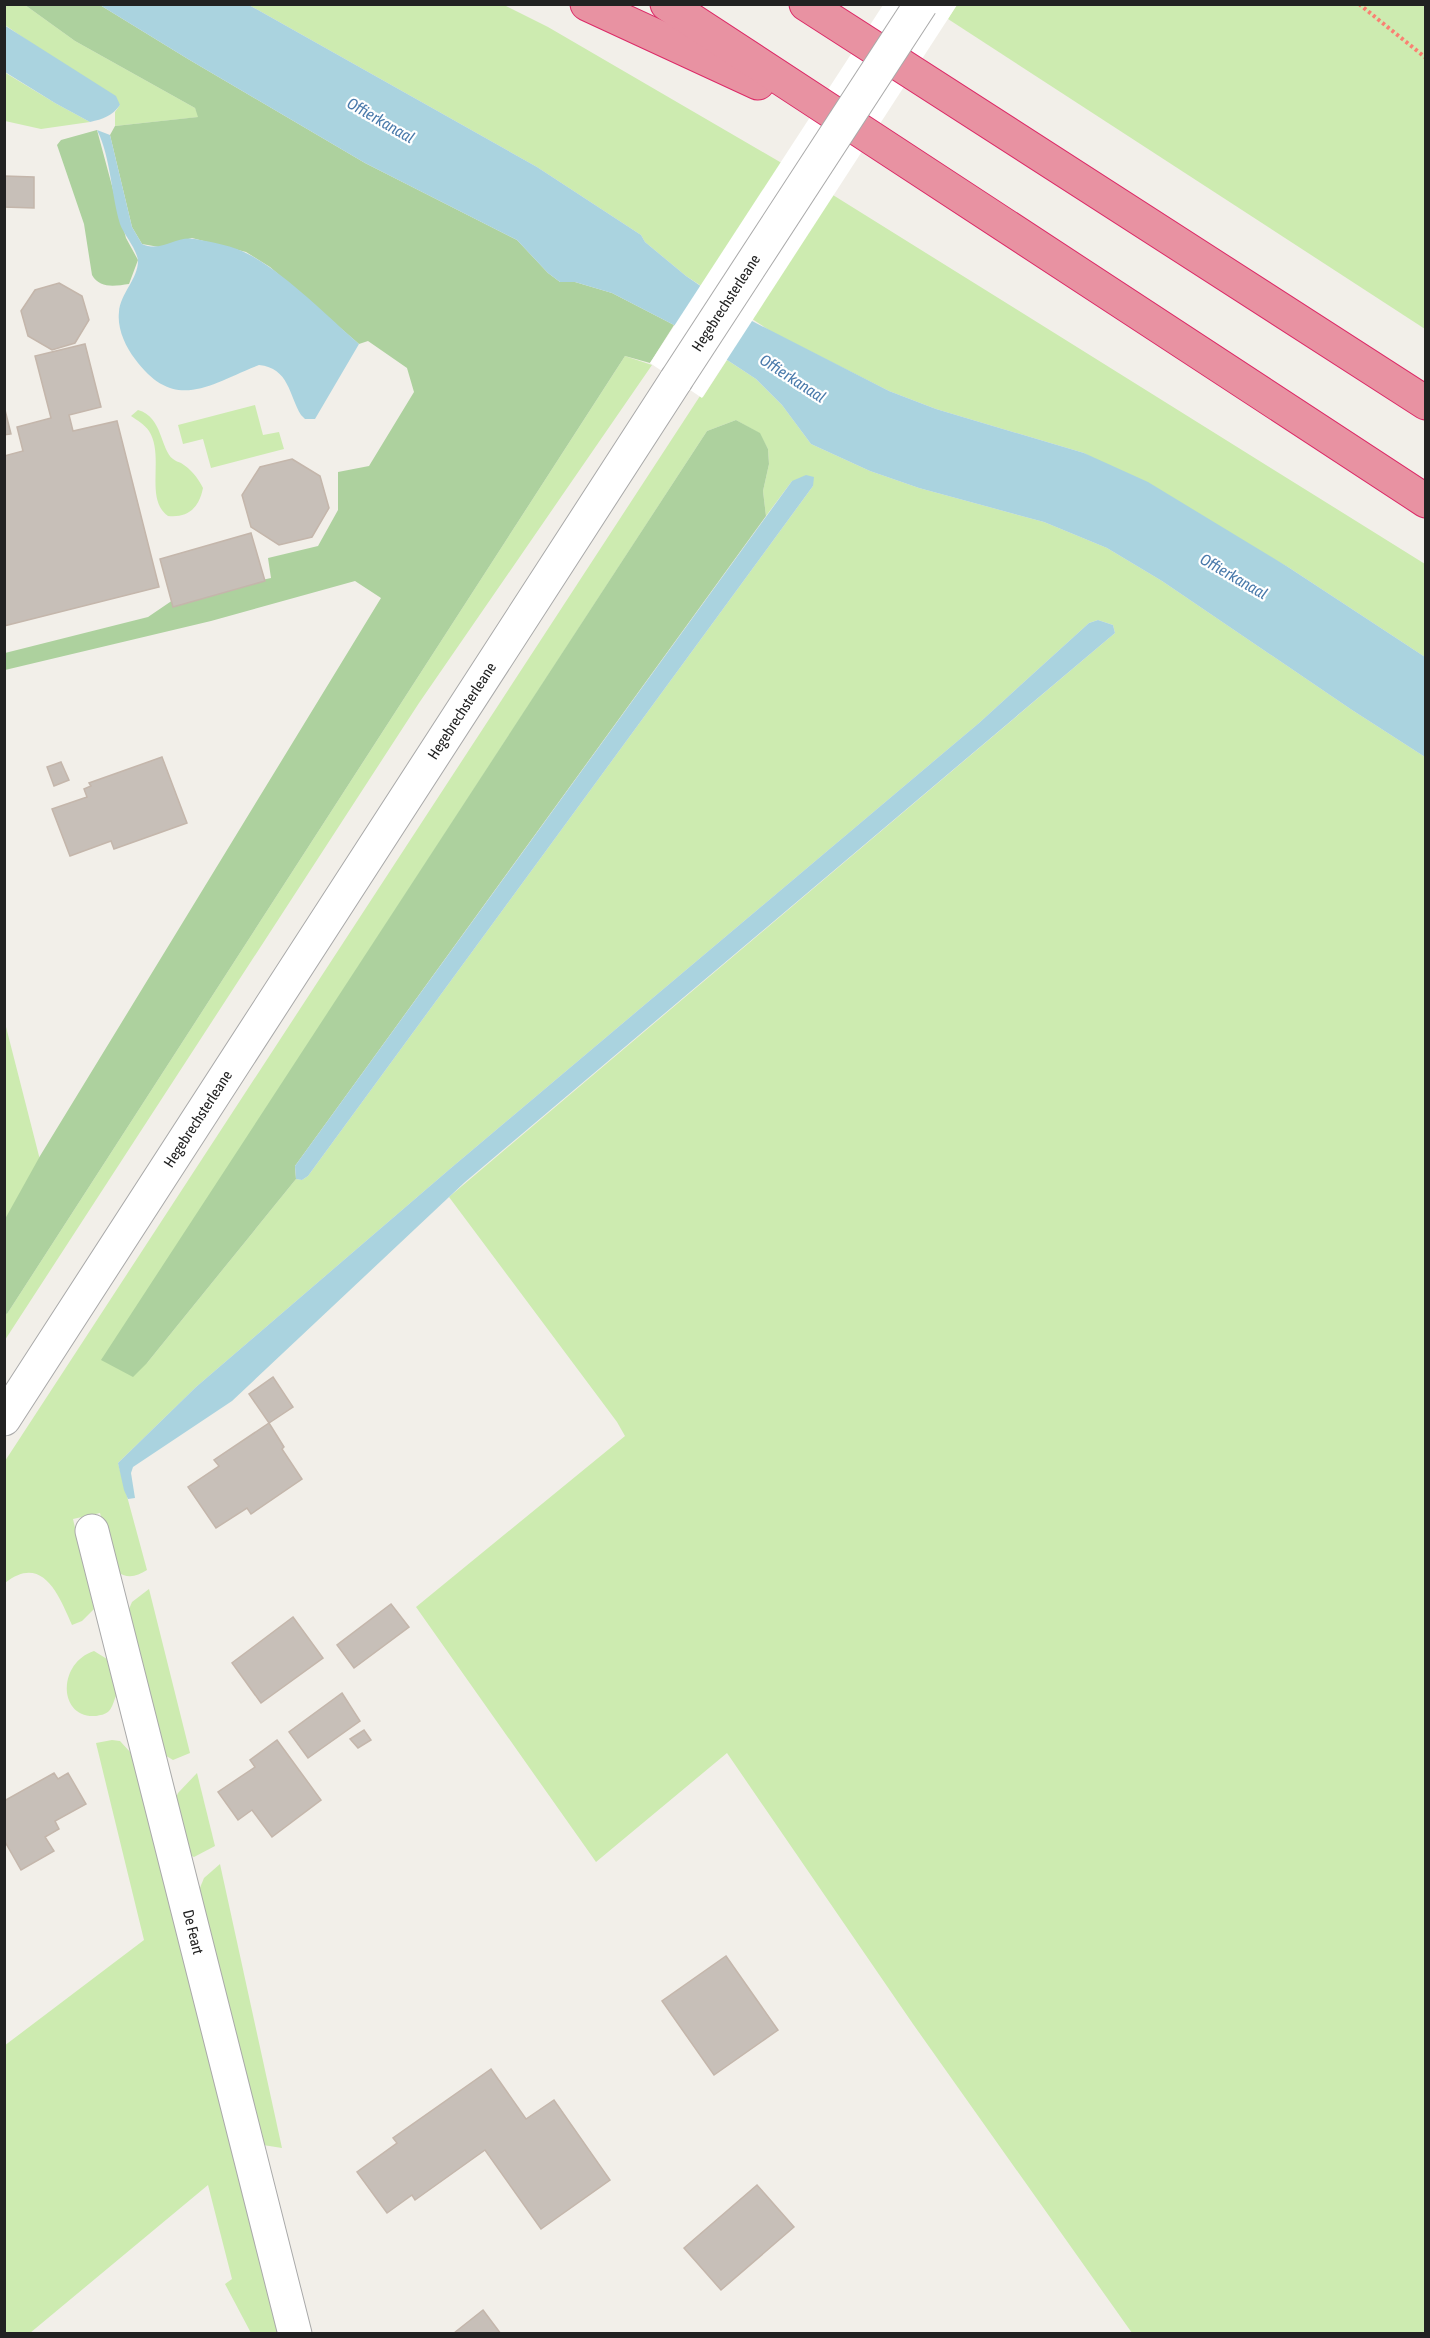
<svg xmlns="http://www.w3.org/2000/svg" width="1430" height="2338" viewBox="0 0 1430 2338" font-family="'Asap Condensed',sans-serif">
<rect width="100%" height="100%" fill="#f2efe9"/>
<g fill="#cdebb0" fill-rule="evenodd">
<polygon points="957,4 1425,5 1425,329 948,19"/>
<polygon points="4,5 25,5 75,41 195,108 199,117 115,126 115,112 120,105 5,25"/>
<polygon points="249,5 504,5 548,27 780,162 1425,564 1425,657 1288,567 1084,453 936,409 889,391 772,332 686,276 645,242 641,235 537,167"/>
<polygon points="4,72 55,103 90,122 41,129 5,121"/>
<polygon points="625,356 652,365 419,703 5,1340 5,1312 7,1314"/>
<path d="M 727,360 L 756,379 L 782,405 L 811,444 L 870,471 L 919,488 L 1044,522 L 1107,548 L 1162,581 L 1352,710 L 1425,757 L 1425,2333 L 1132,2333 L 913,2024 L 727,1753 L 596,1862 L 416,1607 L 625,1436 L 617,1422 L 449,1197 L 1115,633 L 1113,625 L 1098,620 L 1089,623 L 979,723 L 451,1168 L 196,1387 L 118,1463 L 147,1570 C 136,1577 127,1579 116,1571 L 100,1513 L 73,1519 L 94,1609 L 82,1621 L 72,1625 C 59,1596 43,1553 5,1583 L 5,1461 L 700,396 L 703,397 ZM 736,420 L 759,433 L 768,449 L 769,464 L 763,491 L 766,516 L 792,481 L 813,486 L 308,1176 L 302,1180 L 296,1179 L 147,1363 L 209,1196 L 707,431 Z"/>
<polygon points="255,405 263,435 279,432 284,449 211,468 203,439 183,444 178,425"/>
<path d="M 138,410 C 163,417 160,449 173,459 C 175,461 179,462 181,463 C 191,469 198,478 203,488 C 199,508 188,518 168,516 C 144,499 165,456 149,431 C 144,424 138,421 131,416 Z"/>
<polygon points="4,1019 39,1156 51,1189 4,1271"/>
<polygon points="149,1589 190,1753 173,1760 163,1754 126,1616 132,1602"/>
<path d="M 94,1651 L 107,1659 L 117,1694 C 114,1699 113,1707 109,1711 C 105,1715 100,1715 96,1716 C 58,1719 57,1663 94,1651 Z"/>
<polygon points="112,1740 120,1741 131,1753 281,2333 251,2333 225,2284 232,2279 208,2185 30,2333 5,2333 4,2046 144,1940 96,1743"/>
<polygon points="197,1773 215,1846 194,1857 188,1854 174,1802 178,1793"/>
<polygon points="220,1864 282,2148 263,2145 197,1895 204,1878"/>
</g>
<g fill="#add19e">
<polygon points="25,5 100,5 188,59 365,163 517,240 548,273 560,282 575,282 612,293 674,325 650,363 625,356 614,373 7,1314 5,1313 5,1219 40,1156 381,598 355,581 211,621 5,670 5,653 148,617 173,600 271,578 268,558 318,546 338,510 338,472 369,466 414,392 407,368 368,341 359,344 270,267 246,252 192,238 159,247 142,244 132,227 110,135 115,126 198,117 195,108 75,41"/>
<path d="M 97,130 L 126,238 L 138,260 L 129,284 C 115,286 100,289 92,275 L 84,224 L 57,145 L 61,140 Z"/>
<polygon points="736,420 760,433 768,449 769,464 763,491 766,516 295,1166 296,1179 147,1363 133,1377 101,1360 707,431"/>
</g>
<g fill="#aad3df">
<polygon points="100,5 249,5 537,167 641,235 645,242 686,276 752,321 889,391 936,409 1084,453 1148,482 1288,567 1425,657 1425,757 1352,710 1162,581 1107,548 1044,522 919,488 870,471 811,444 782,405 756,379 674,325 612,293 575,282 560,282 548,273 517,240 365,163 188,59"/>
<path d="M 4,25 L 116,96 L 120,105 C 112,116 103,119 90,122 L 55,103 L 5,72 Z"/>
<path d="M 97,130 L 110,135 L 132,227 L 142,244 C 162,253 176,235 195,239 C 212,242 234,246 248,254 C 285,273 327,316 359,344 L 315,419 L 305,419 L 301,415 C 289,395 289,368 259,365 C 208,385 175,413 135,359 C 125,346 117,328 119,312 C 120,294 138,279 138,261 C 137,249 124,235 120,224 C 111,194 111,158 97,130 Z"/>
<polygon points="806,475 814,477 813,486 308,1176 302,1180 296,1179 295,1166 792,481"/>
<polygon points="1098,620 1113,625 1115,633 465,1182 232,1401 133,1467 131,1473 135,1498 128,1499 124,1490 118,1463 196,1387 451,1168 979,723 1089,623"/>
</g>
<polygon fill="#fff" points="883,5 957,5 702,398 650,363"/>
<g fill="#c7bfb8" stroke="#c4b6ab" stroke-width="1.5">
<polygon points="4,176 34,177 34,208 4,207"/>
<polygon points="59,283 82,296 89,320 75,343 52,350 28,336 21,311 35,290"/>
<polygon points="85,344 101,407 69,415 73,431 117,421 159,587 4,626 4,456 23,451 17,427 51,418 35,356"/>
<polygon points="4,406 11,434 4,435"/>
<polygon points="292,459 320,476 329,508 312,537 279,545 251,527 242,495 260,467"/>
<polygon points="251,533 265,581 173,607 160,559"/>
<polygon points="162,757 187,823 114,849 111,841 70,856 52,809 87,797 84,789 91,786 89,783"/>
<polygon points="61,762 69,780 54,786 47,767"/>
<polygon points="273,1377 293,1407 269,1423 249,1394"/>
<polygon points="269,1423 284,1447 282,1449 302,1479 251,1514 247,1508 216,1528 188,1487 219,1466 214,1460"/>
<polygon points="391,1604 409,1627 354,1668 337,1645"/>
<polygon points="293,1617 323,1658 261,1703 232,1663"/>
<polygon points="342,1693 360,1721 308,1758 289,1732"/>
<polygon points="364,1730 371,1740 358,1748 350,1739"/>
<polygon points="277,1740 321,1800 272,1837 252,1810 238,1820 218,1792 255,1767 250,1760"/>
<polygon points="54,1773 58,1779 68,1773 86,1804 55,1821 59,1829 45,1837 54,1851 21,1870 4,1840 4,1801"/>
<polygon points="726,1956 778,2030 714,2075 662,2001"/>
<polygon points="491,2069 526,2119 554,2100 610,2180 541,2229 485,2150 415,2200 412,2195 387,2213 357,2172 397,2143 393,2138"/>
<polygon points="757,2185 794,2227 721,2290 684,2248"/>
<polygon points="483,2310 501,2334 453,2334 454,2333"/>
</g>
<g fill="none" stroke-linecap="round" stroke-linejoin="round">
<defs>
<g id="minor">
<polyline points="4,1419 676,380"/>
<polyline points="92,1531 295,2334"/>
</g>
<g id="highway">
<polyline points="587,4 758,83"/>
<polyline points="667,4 1426,501"/>
<polyline points="806,4 1426,403"/>
</g>
</defs>
<use href="#minor" stroke="#a9a9a9" stroke-width="35"/>
<use href="#highway" stroke="#dc2a67" stroke-width="35"/>
<polyline stroke="#fa8072" stroke-width="4" stroke-dasharray="3 3" stroke-linecap="butt" points="1359,4 1426,58"/>
<use href="#minor" stroke="#fff" stroke-width="33"/>
<use href="#highway" stroke="#e892a2" stroke-width="33"/>
<defs>
<polyline id="minor-bridge" points="676,380 921,4"/>
</defs>
<use href="#minor-bridge" stroke="#a9a9a9" stroke-width="35" stroke-linecap="butt"/>
<use href="#minor-bridge" stroke="#fff" stroke-width="33"/>
</g>
<g text-anchor="middle" stroke-width="4.5" stroke-linejoin="round" paint-order="stroke">
<g font-size="15" fill="#222" stroke="#fff">
<text transform="translate(726 303) rotate(-57)" y="5">Hegebrechsterleane</text>
<text transform="translate(462 711) rotate(-57)" y="5">Hegebrechsterleane</text>
<text transform="translate(198 1119) rotate(-57)" y="5">Hegebrechsterleane</text>
<text transform="translate(193 1932) rotate(76)" y="5">De Feart</text>
</g>
<g font-size="16" font-style="italic" fill="#4a7aab" stroke="#fff">
<text transform="translate(381 120) rotate(30)" y="6">Offierkanaal</text>
<text transform="translate(793 378) rotate(33)" y="6">Offierkanaal</text>
<text transform="translate(1234 576) rotate(30)" y="6">Offierkanaal</text>
</g>
</g>
<rect width="1430" height="2338" fill="none" stroke="#222222" stroke-width="12"/>
</svg>
